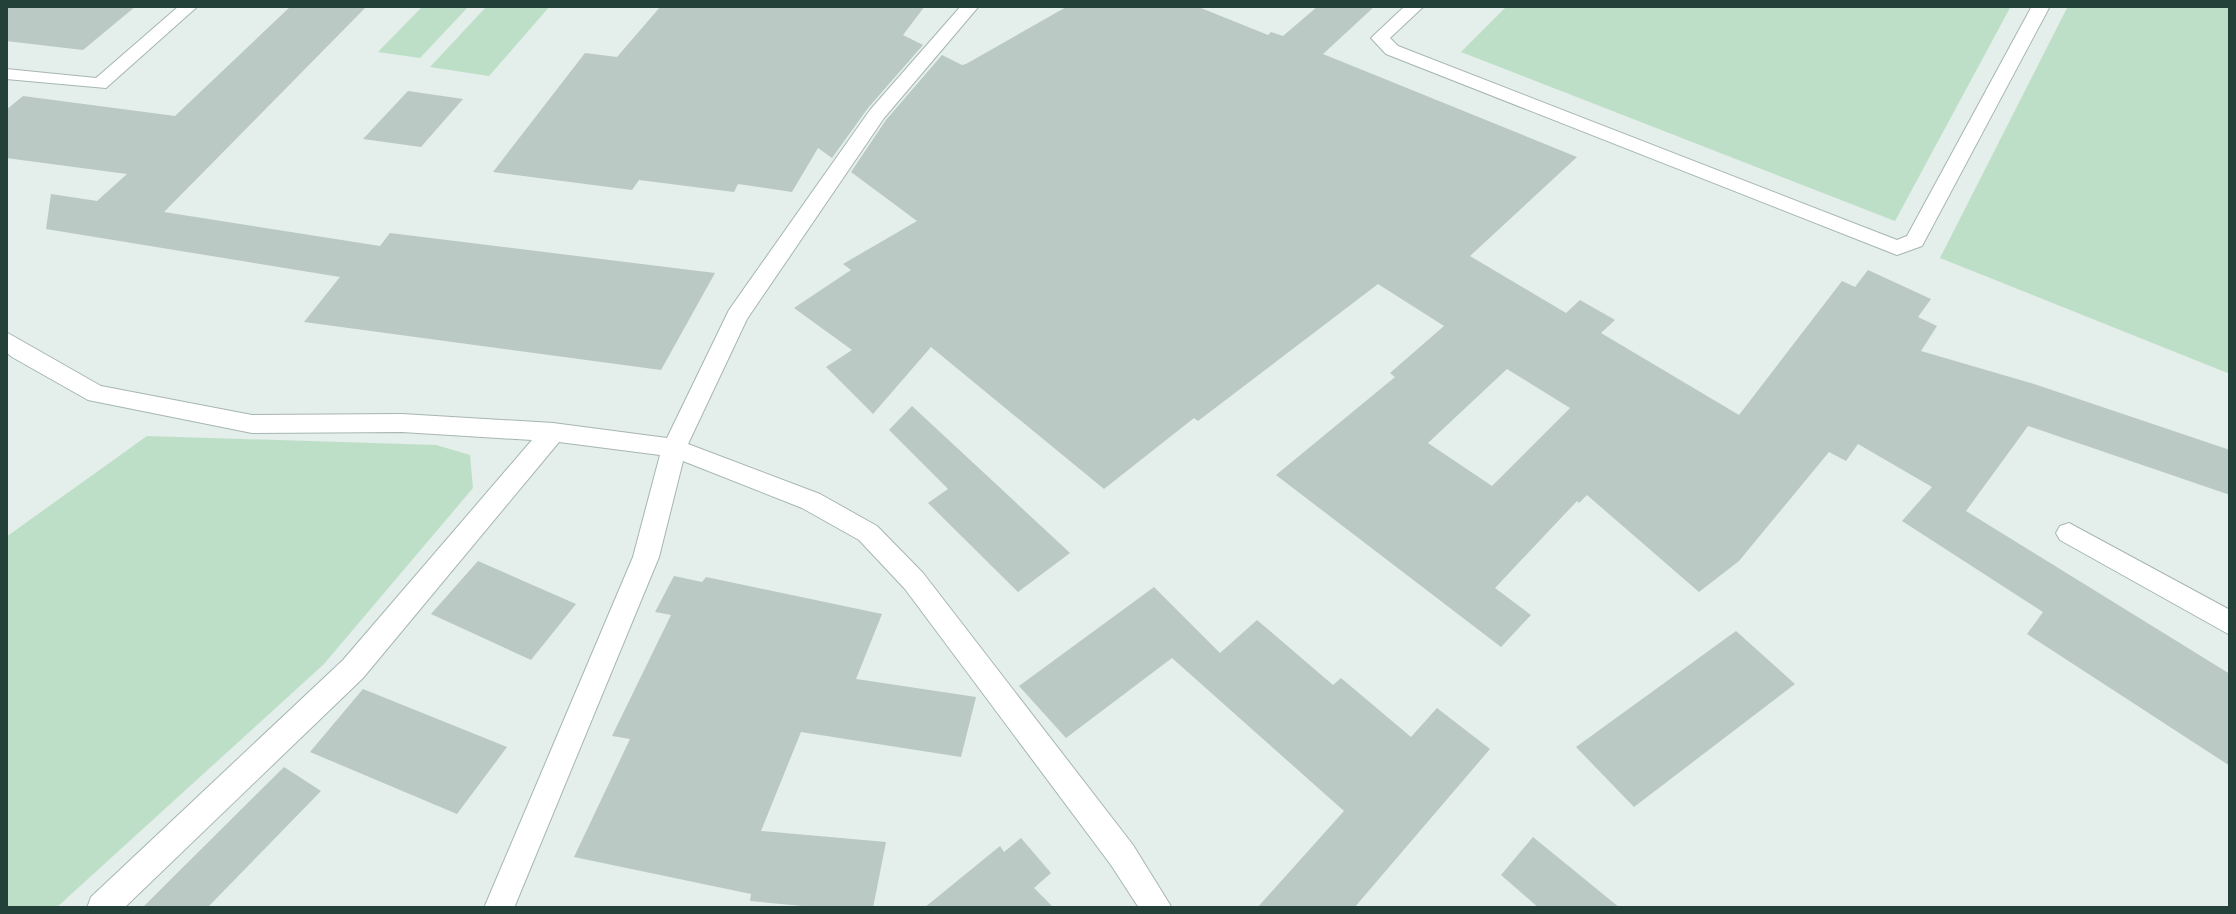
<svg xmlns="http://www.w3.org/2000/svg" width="2236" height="914" viewBox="0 0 2236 914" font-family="'Roboto Condensed',sans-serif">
<rect width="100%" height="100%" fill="#e4eeea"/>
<g fill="#bddfc7">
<polygon points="423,6 469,6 420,58 378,52"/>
<polygon points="487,6 550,6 489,76 430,67"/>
<polygon points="1507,6 2011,6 1895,221 1461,52"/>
<polygon points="2068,6 2230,6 2230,374 1940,258"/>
<polygon points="147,436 436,445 470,455 473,488 324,664 56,908 6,908 6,537"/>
</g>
<g fill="#bac9c3" fill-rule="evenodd">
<polygon points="6,6 136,6 83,50 6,41"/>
<polygon points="291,6 367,6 164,212 380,246 390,233 715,273 661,370 304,322 340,277 46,229 51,194 97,201 127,174 6,158 6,110 23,96 175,116"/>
<polygon points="661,6 925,6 903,35 923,45 868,108 832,158 818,148 792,192 738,184 734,192 639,180 632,190 493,172 585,53 617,57"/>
<path d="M 1068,6 L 1196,6 L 1268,35 L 1271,32 L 1283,36 L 1318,6 L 1375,6 L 1323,54 L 1577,157 L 1470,256 L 1566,313 L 1580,300 L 1615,320 L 1601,333 L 1739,415 L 1842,281 L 1855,287 L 1868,270 L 1931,299 L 1918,317 L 1937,326 L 1921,351 L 2034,384 L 2230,450 L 2230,495 L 2028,426 L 1966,511 L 2230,674 L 2230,766 L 2027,634 L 2043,612 L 1902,521 L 1932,487 L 1858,444 L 1846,461 L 1829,452 L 1739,561 L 1699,592 L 1587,495 L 1579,503 L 1577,501 L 1495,588 L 1531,615 L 1501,647 L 1276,475 L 1395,377 L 1390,373 L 1444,326 L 1378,284 L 1198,421 L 1194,418 L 1104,489 L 931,347 L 873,414 L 826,367 L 852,350 L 794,308 L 851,270 L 843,264 L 917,221 L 851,172 L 886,120 L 942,55 L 962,65 L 966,64 ZM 1507,369 L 1570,408 L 1492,486 L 1428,443 Z"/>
<polygon points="408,91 463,99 421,147 363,139"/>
<polygon points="912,406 1070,553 1018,592 928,503 948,489 889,430"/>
<polygon points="478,561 576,604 531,660 431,614"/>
<polygon points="674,576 702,582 706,577 882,614 856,679 976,697 961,757 801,732 761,831 886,842 873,908 824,908 750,901 751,894 574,857 630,739 612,736 671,615 655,612"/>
<polygon points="1154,587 1220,653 1257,620 1333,685 1341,678 1411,737 1437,708 1490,749 1354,908 1257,908 1344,811 1172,658 1066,738 1019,686"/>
<polygon points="1736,631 1795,684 1634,807 1576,747"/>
<polygon points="363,689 507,747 457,814 310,752"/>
<polygon points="284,767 321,791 207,908 142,908"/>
<polygon points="1533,837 1620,908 1539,908 1501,875"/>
<polygon points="1021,838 1051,873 1034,888 1054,908 924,908 1000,846 1004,852"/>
</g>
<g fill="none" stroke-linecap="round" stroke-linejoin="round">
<defs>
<g id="lane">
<polygon points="179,6 198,6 106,88 6,79 6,69 96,78"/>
<polygon points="1405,6 1424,6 1390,38 1398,46 1897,240 1907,236 2032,6 2050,6 1922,246 1897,255 1386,54 1371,38"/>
<polygon points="2069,523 2230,610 2230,635 2060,540 2056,533 2060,526"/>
</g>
<polygon id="street" points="961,6 979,6 884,118 747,319 688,444 820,494 877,526 923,573 1133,845 1172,908 1139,908 1111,865 905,589 859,540 802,508 683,461 659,557 514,908 484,908 633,557 660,455 559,442 363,678 124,908 87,908 91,897 343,660 532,440 402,432 252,433 88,400 12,357 6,352 6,332 101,386 252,415 402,414 553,423 667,438 729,310 870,110"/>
</defs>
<use href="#lane" stroke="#a6b6b1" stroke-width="2"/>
<use href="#street" stroke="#a6b6b1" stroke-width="2"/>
<use href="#lane" fill="#fff" fill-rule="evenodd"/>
<use href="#street" fill="#fff" fill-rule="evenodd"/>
</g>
<rect width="2236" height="914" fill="none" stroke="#234039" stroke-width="16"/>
</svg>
